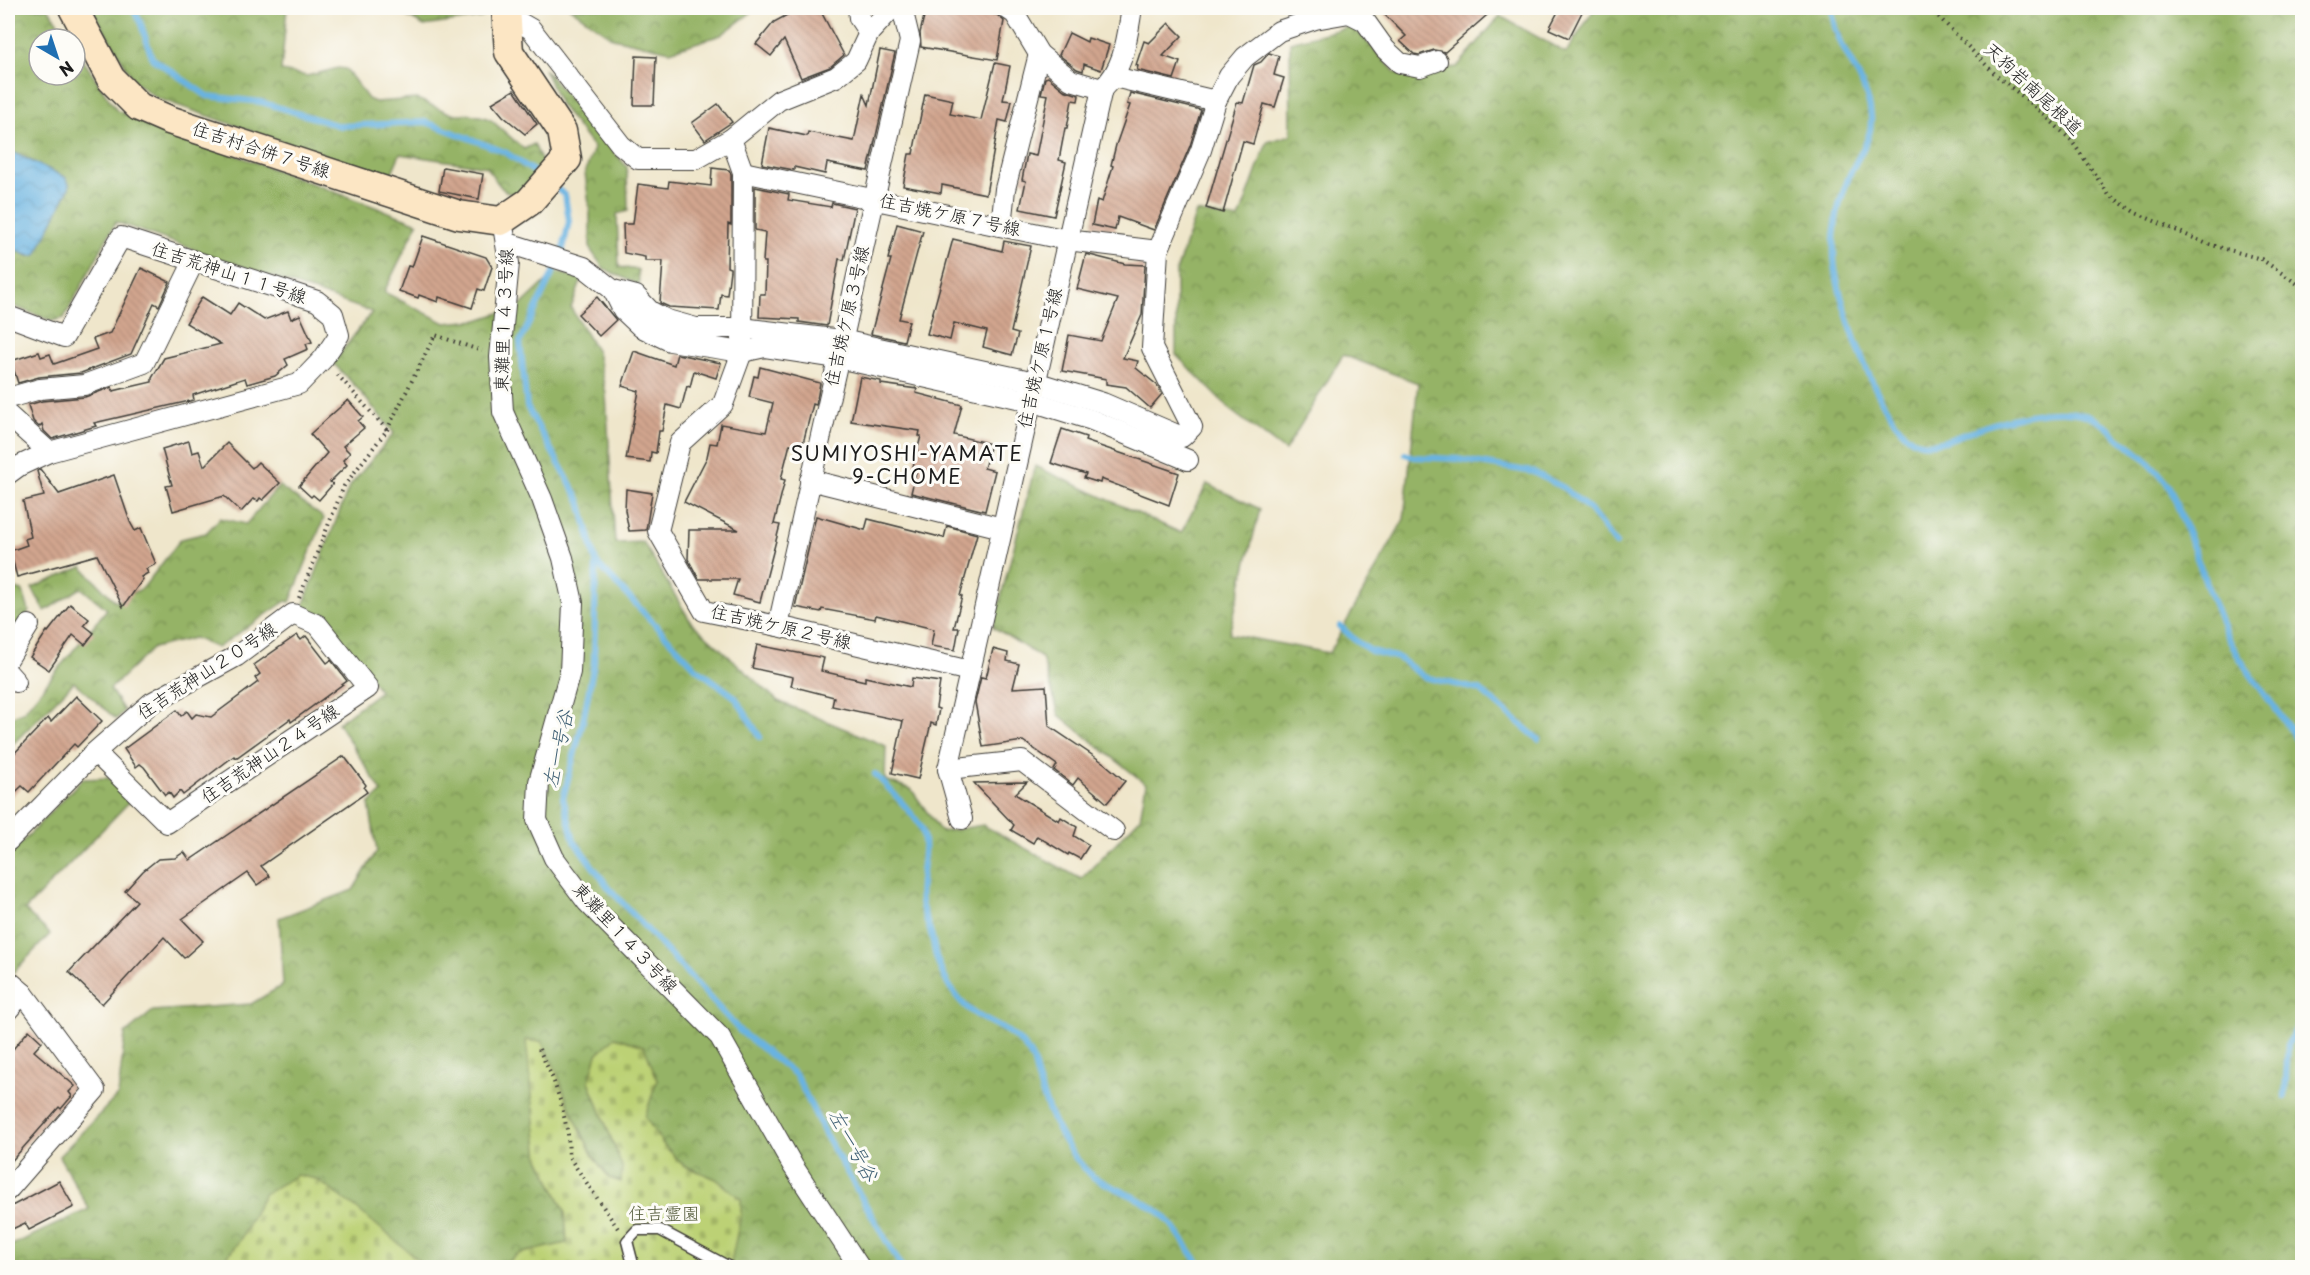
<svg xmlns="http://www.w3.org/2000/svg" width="2310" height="1275" viewBox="0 0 2310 1275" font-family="'Playpen Sans','Klee One',sans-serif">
<defs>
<pattern id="forest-crowns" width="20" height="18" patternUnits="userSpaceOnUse" patternTransform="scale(1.5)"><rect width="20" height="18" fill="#95b366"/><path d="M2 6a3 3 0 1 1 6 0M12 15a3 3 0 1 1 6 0" fill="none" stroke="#799153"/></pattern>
<pattern id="cemetery-stones" width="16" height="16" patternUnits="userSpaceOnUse" patternTransform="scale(1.5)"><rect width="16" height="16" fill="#bcd175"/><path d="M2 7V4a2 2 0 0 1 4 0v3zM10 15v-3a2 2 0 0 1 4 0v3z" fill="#a1b365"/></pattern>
<pattern id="water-waves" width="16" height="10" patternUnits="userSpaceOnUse" patternTransform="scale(1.5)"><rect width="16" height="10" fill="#69b3e1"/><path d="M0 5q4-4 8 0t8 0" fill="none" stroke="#5a99c0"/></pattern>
<pattern id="building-back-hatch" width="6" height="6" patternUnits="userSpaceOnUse" patternTransform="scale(1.5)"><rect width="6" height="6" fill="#d1a58e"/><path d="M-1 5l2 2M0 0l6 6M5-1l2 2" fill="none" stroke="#b38d7a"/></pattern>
</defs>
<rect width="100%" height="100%" fill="#fdfcf7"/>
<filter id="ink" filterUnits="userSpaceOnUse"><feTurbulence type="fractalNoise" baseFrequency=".0167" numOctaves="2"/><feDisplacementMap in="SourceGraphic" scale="12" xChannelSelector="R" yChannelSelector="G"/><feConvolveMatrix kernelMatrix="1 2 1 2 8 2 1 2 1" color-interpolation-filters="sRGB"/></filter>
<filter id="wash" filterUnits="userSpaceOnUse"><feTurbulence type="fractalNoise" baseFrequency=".008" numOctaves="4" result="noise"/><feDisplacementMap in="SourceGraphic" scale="24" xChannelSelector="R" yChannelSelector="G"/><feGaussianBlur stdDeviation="1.35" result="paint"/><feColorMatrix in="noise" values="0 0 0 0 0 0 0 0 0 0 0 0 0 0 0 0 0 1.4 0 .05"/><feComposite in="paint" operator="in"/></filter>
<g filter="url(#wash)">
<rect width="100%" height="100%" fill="#efe6cb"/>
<g fill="url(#forest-crowns)" stroke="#586841" stroke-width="1.5">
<polygon points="8,8 48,8 69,39 39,39 39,75 75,75 75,48 117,111 418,223 384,292 445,323 478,320 520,306 556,272 582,279 571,308 597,352 606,394 615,543 643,542 691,622 778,701 886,746 885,780 911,789 941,832 983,825 1081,879 1140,818 1146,784 1059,715 1042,658 993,627 1035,466 1181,533 1207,484 1260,509 1229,634 1329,653 1404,519 1418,383 1343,355 1285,451 1234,413 1176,355 1176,272 1196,212 1239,219 1267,142 1291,135 1290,42 1352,26 1396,73 1457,67 1500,16 1566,53 1595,8 1635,12 1638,8 2302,8 2302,1267 730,1267 732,1253 716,1179 683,1165 663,1144 644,1117 657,1080 589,1081 622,1166 622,1182 609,1178 593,1156 568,1104 556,1070 541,1041 527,1040 539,1158 565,1211 567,1243 518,1254 501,1267 424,1267 415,1257 264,1194 240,1240 219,1267 8,1267 8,1247 89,1209 59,1156 118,1095 125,1034 153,1011 251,1004 283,985 279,918 353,890 377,851 369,804 382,792 338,723 380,691 324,616 303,606 349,487 394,433 358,389 333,363 372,312 116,222 64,318 52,321 8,304 8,246 30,257 65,177 8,150"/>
<path d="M 91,8 L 287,8 L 281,71 L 307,76 L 338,68 L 346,69 L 368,99 L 375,102 L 417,99 L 452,114 L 469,114 L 484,117 L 491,120 L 524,149 L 534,144 L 542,162 L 550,165 C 542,175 518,204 504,190 C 497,184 492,174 487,167 L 400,154 L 389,179 L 157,98 L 135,82 Z"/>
<polygon points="392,8 484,8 483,17 424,26"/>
<polygon points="570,8 757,8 721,35 670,51 613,38"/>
<polygon points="544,69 627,167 628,211 617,214 619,267 638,270 639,285 604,269 590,249 590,212 585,173 594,148 560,104"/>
<polygon points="279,486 324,518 290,602 286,601 217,648 194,638 153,648 110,689 124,711 116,719 74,682 8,749 8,719 24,711 107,609 81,588 45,611 32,588 82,567 116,602 143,588 181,539 206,533 220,518 246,524"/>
<polygon points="15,589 23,591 29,611 14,640 8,647 8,615"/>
<polygon points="108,778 132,799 25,910 50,934 13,973 8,968 8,857 82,779"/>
</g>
<g fill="url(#cemetery-stones)" stroke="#6c7648" stroke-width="1.5">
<polygon points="615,1037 644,1046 657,1080 645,1117 663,1144 683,1165 716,1179 741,1199 741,1215 730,1267 501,1268 518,1254 567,1243 565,1211 539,1158 526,1040 541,1041 556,1070 568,1104 593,1156 609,1178 621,1182 622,1166 589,1081 597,1054"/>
<polygon points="297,1175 316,1179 356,1208 415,1257 424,1267 219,1267 240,1240 264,1194"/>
</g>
<path fill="url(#water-waves)" stroke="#42687e" stroke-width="1.5" d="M 8,150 L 65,177 L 69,183 L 69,188 L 36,255 C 27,258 16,250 8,246 Z"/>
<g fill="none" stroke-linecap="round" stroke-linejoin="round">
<g stroke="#69b3e1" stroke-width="6">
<polyline points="132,8 140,21 152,58 207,96 261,102 340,126 426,122 505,152 542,177"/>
<path d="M 1832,8 C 1833,48 1868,76 1871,116 C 1873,141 1856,157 1848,179 C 1843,192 1838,206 1836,220 C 1834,234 1833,253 1835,267 C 1839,303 1883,436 1921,443 C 1939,446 1955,437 1972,431 C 2004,419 2063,402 2095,419 C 2104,423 2113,432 2120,439 C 2137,451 2154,465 2166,482 C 2174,493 2178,509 2183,521 C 2198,558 2210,598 2227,635 C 2247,677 2280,709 2302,749"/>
<polyline points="554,187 565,195 569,221 562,254 520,342 527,407 580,501 596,562 594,663 583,721 563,798 574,841 609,888 741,1032 796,1075 825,1134 902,1268"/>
<polyline points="1405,454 1414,457 1457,459 1533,472 1564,488 1590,510 1616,544"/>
<polyline points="596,562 696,668 735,697 760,737"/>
<polyline points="1340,626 1357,642 1371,651 1399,658 1424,677 1480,690 1538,739"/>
<path d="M 875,774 C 886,786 914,813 920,826 C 931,848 917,878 921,902 C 923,914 929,925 932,937 C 934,944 934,952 937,959 C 944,980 954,997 971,1011 C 989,1024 1009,1028 1024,1046 C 1036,1061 1034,1066 1039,1083 C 1049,1117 1067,1153 1093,1177 C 1115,1189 1149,1201 1166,1218 C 1180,1233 1189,1252 1203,1268"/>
<polyline points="2285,1096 2288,1044 2302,1019"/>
</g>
</g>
<g id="blocks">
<g fill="url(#building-back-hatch)">
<polygon points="800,8 819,8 844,55 830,67 801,78 784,40 771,56 756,44 774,22"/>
<polygon points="926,8 941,8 960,11 961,8 997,15 1004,21 997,60 921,47 920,33"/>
<polygon points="1378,8 1495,8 1445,52 1434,50 1419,55 1414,54 1400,41 1406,36"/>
<polygon points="1560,8 1584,8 1569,38 1549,29"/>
<polygon points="1169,23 1182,36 1163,56 1180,62 1174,79 1137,70 1138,66 1136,65 1144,41 1149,43"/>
<polygon points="1069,33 1087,42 1088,38 1109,45 1101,70 1084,64 1083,71 1077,69 1059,55"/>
<polygon points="880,50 895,53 868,171 827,163 825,174 794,167 794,170 762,164 769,128 807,136 808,132 854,141 864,94 869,105"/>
<polygon points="1269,53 1279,56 1274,75 1284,78 1275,107 1264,104 1253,144 1243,141 1223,213 1206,208 1237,102 1243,103 1254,65 1261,62"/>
<polygon points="636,56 656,57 654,105 634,105"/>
<polygon points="995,63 1010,66 1003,100 1012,101 1007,122 999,120 986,194 942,185 941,193 903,186 909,154 913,154 925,94 953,100 950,114 981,120"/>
<polygon points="1048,77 1064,90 1079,95 1078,101 1072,100 1067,128 1065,128 1059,160 1066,162 1054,216 1020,209 1026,181 1022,180 1027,154 1036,156 1048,95 1041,94 1045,78"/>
<polygon points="514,90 537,124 525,134 503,116 492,103"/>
<polygon points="1130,93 1201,110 1190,146 1154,230 1118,217 1115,230 1092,225 1097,200 1102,202 1113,166 1111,165 1116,145 1130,105 1127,104"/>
<polygon points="718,104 732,122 705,140 692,123"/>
<polygon points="443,167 483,174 479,199 439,191"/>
<polygon points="712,168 729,170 731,174 731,225 728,224 727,267 730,268 730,270 727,295 721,294 719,310 669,307 660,303 663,261 645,261 645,257 624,253 623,224 633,224 638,184 668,188 669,181 711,186"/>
<polygon points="755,187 789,194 788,200 831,207 832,203 855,208 844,260 839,259 827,326 799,322 799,319 759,317 760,294 765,294 766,262 763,262 765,232 755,230"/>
<polygon points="897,224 923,231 899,319 909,321 904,341 871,334 891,259 888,259"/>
<polygon points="423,236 486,257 492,267 484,291 478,289 472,308 439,297 438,302 419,295 418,298 399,291 408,266 412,267"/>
<polygon points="953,239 1002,251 1004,241 1031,246 1011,332 1018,334 1012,355 983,347 987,331 954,323 950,340 927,334"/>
<polygon points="1086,254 1125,264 1145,265 1142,315 1123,358 1138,361 1136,368 1157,385 1162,394 1150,408 1126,387 1106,384 1106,379 1062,371 1069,335 1101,341 1118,299 1077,289"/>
<polygon points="141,268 170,282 159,306 154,303 131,354 81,373 39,377 18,383 11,361 39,352 41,357 50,354 54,364 97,349 93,339 110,333"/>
<polygon points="202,297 230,315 238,303 264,320 288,311 291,319 300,315 312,342 306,344 308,349 285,359 288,365 275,376 247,384 245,378 193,395 194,400 94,423 96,426 52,439 44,431 42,424 39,427 33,421 28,405 42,401 85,397 112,387 113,391 152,382 152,378 164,358 221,344 186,323"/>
<polygon points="597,297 616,320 599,336 578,314"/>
<polygon points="634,351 674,365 677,354 721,363 716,378 694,371 690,387 687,386 681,409 667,405 662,431 659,431 656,453 651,452 650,462 626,459 639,391 622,386"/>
<polygon points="760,367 820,383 816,405 813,404 802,447 790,444 781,479 785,480 774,524 780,525 760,602 733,595 738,579 699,579 688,559 689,530 739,530 684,502 707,457 710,443 717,444 721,424 766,432 773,403 749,397 754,376 758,377"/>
<polygon points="860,377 881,381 881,384 917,389 916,393 962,405 954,435 991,444 984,468 995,471 985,511 911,493 917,468 913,467 921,436 919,436 920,431 851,421"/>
<polygon points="348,400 363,417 358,421 364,428 343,446 350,453 343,460 347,465 330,482 333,484 319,500 313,495 311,497 299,486 327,453 310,434"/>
<polygon points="1062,429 1086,437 1085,441 1179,473 1169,505 1101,479 1100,483 1084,478 1086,474 1051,463"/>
<polygon points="189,441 192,453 199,451 204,466 227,443 252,468 258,462 280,483 263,500 260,498 258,501 253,499 241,512 224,496 173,511 166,486 172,485 162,449"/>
<polygon points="40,469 59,494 114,475 130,522 135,531 141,528 156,564 146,569 148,573 141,577 143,579 123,607 97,555 17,577 10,551 27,545 25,539 31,537 23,501 44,496 37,471"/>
<polygon points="626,489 652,493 646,530 629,531 625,510"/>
<polygon points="816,516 865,530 868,519 944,538 947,526 977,534 960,596 962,596 954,628 959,628 955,650 931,646 934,629 876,615 875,619 822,609 821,612 795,607"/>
<polygon points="70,604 89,619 84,625 94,633 85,645 73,635 49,670 30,657 47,631 48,632"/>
<polygon points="297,635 301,640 306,636 327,663 331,660 347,681 291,722 290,719 236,758 234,756 183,795 180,791 173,798 169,792 165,795 144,767 140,764 136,767 124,749 177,710 181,716 187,711 192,718 196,714 211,717 258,682 255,678 260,674 254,665"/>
<polygon points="757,645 824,658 821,671 865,681 865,677 911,687 912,678 940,682 936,708 939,709 936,725 931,723 918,779 892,773 903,721 832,706 834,697 791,686 793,677 752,668"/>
<polygon points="993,649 1008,653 1007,661 1019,664 1013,688 1046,686 1049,726 1104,763 1125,781 1107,803 1078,778 1073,785 1054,770 1057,765 1023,741 983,747 975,702 981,677 986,678"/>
<polygon points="76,696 102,721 77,747 74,744 29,792 22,786 8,799 8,760 48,718 51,722"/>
<polygon points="344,756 366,785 364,788 367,792 261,866 270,876 257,885 248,873 182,919 203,941 184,958 164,937 102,1004 69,972 137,901 125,891 143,871 158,859 175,858 184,852 190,860"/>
<polygon points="1027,782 1015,794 1059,821 1061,817 1077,827 1074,836 1089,845 1080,859 1069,853 1068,855 1037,836 1033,843 1011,830 1014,825 974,783"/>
<polygon points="29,1030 42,1042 34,1051 75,1086 69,1092 72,1096 61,1109 59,1107 8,1165 8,1055"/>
<polygon points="59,1181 74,1207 29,1230 25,1223 8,1231 8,1208"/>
</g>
</g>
</g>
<g filter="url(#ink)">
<use href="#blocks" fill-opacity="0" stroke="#3c3a36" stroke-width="1.5"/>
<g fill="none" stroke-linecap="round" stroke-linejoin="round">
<defs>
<polyline id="lane" points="634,1268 627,1241 637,1230 660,1230 731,1268"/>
<g id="street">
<polyline points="858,8 859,18 869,33"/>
<path d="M 1006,8 L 1015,14 L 1039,54 L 1071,80 L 1102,89 C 1125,68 1127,37 1132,8"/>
<polyline points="505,14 531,29 621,145 638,159 696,159 731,139 779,100 836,77 856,61 869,33 892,8"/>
<polyline points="1114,77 1216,101"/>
<polyline points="731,139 743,172 742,352 723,404 680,443 658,531 704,611 778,626 970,671"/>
<polyline points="743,172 1067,240 1158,251"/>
<polyline points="1001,226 1005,189 1039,54"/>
<polyline points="504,232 509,263 500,357 503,412 542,499 563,558 573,603 570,672 539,782 537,820 554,858 587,902 720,1037 793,1166 860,1268"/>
<polyline points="508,243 584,267 613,290 636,296 650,311 667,320 696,328 742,328 842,340 1035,382 1103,403 1182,437 1192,427 1152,348 1158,251 1201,150 1216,101 1229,76 1245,57 1279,31 1315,19 1349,13 1365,21 1385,49 1400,63 1420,67 1437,61"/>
<polyline points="613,290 623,310 641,327 670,341 742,352 765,347 838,358 1031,401 1092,420 1188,460"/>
<polyline points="8,316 64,337 121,237 317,301 333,314 339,335 323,359 299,384 49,452 19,466 8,474"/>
<polyline points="8,398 40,389 84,385 144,363 194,261"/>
<polyline points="8,415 49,452"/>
<polyline points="810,480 1002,528"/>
<polyline points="778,626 910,41 902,8"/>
<polyline points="8,659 29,625"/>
<polyline points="8,673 16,682"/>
<polyline points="948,769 1022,761 1114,831"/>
<polyline points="962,819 948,769 1102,89"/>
<polyline points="8,841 95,752 151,703 237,656 293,614 318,625 368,688 167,823 95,752"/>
<polyline points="8,980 23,993 95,1090 8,1190"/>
<polyline points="8,1010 23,993"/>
</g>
<polyline id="secondary" points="73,8 111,79 139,107 169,120 459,215 501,221 529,202 567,159 562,131 509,52 506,8"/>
</defs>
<use href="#lane" stroke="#3c3a36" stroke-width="13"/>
<use href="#street" stroke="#3c3a36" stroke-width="22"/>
<use href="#secondary" stroke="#3c3a36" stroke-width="31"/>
<g stroke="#3c3a36" stroke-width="4" stroke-dasharray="1.5 4.5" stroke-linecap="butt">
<polyline points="1930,8 1999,78 2035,106 2071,140 2109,195 2136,213 2205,243 2261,259 2302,287"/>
<polyline points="8,355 13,339"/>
<polyline points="387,430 435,335 482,351"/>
<polyline points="299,598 344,486 387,430 336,373"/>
<polyline points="539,1049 553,1079 561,1103 568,1134 569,1157 619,1230"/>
</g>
<use href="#lane" stroke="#fff" stroke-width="10"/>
<use href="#street" stroke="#fff" stroke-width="20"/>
<use href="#secondary" stroke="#fce6c4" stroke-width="28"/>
</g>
</g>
<g text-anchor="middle" stroke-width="6" stroke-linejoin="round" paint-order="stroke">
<g font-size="18" fill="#1c1c1c" stroke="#fdfcf7">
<text transform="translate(2033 89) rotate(43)" y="6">天狗岩南尾根道</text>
<text transform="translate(261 150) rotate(18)" y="6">住吉村合併７号線</text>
<text transform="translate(950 215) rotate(12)" y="6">住吉焼ケ原７号線</text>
<text transform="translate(229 273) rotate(18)" y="6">住吉荒神山１１号線</text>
<text transform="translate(847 316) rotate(-77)" y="6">住吉焼ケ原３号線</text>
<text transform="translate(504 320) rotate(-88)" y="6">東灘里１４３号線</text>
<text transform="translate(1040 358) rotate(-77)" y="6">住吉焼ケ原１号線</text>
<text transform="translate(781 627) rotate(13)" y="6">住吉焼ケ原２号線</text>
<text transform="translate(207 671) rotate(-33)" y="6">住吉荒神山２０号線</text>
<text transform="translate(270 754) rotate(-34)" y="6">住吉荒神山２４号線</text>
<text transform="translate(625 938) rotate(47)" y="6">東灘里１４３号線</text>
</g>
<g font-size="18" fill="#545b3b" stroke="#fdfcf7">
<text x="664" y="1220">住吉霊園</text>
</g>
<g font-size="20" letter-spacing="1.5" fill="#1c1c1c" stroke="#fdfcf7">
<text x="907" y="461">SUMIYOSHI-YAMATE<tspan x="907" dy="23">9-CHOME</tspan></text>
</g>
<g font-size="20" font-style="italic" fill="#3f6075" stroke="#fdfcf7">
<text transform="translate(558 749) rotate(-78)" y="7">左一号谷</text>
<text transform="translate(853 1145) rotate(61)" y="7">左一号谷</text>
</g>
</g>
<rect width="2310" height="1275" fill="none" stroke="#fdfcf7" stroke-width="30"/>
<g transform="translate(57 57) rotate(141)"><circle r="28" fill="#fdfcf7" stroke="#a3a29f" stroke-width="1.5"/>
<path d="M0-4.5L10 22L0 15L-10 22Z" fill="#1f6fb2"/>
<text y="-9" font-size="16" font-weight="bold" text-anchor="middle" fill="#1c1c1c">N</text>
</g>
</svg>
